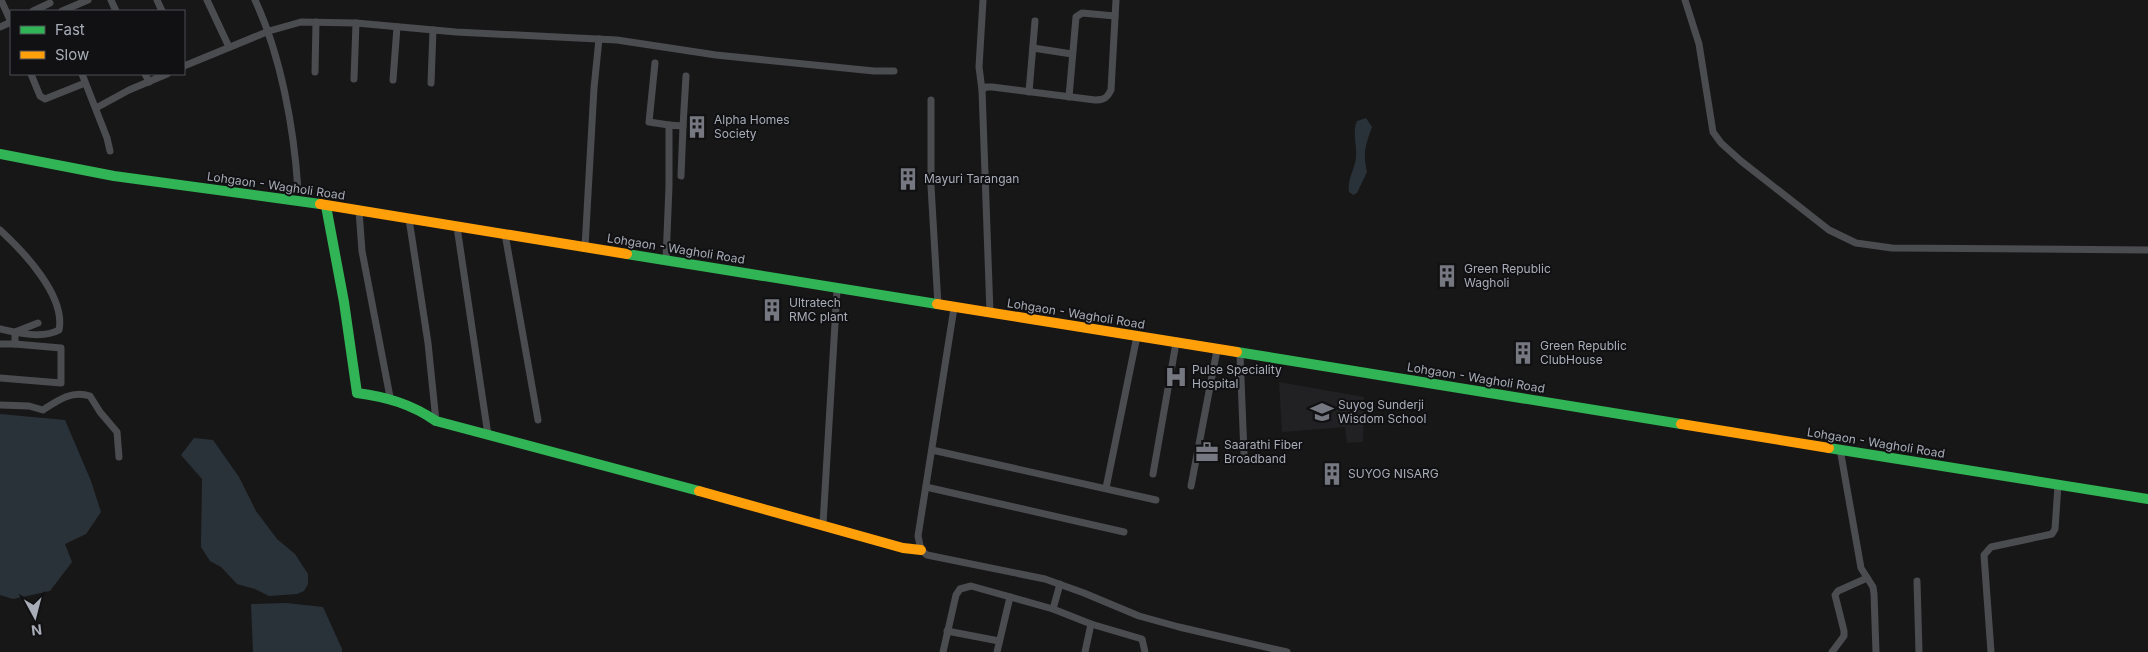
<svg xmlns="http://www.w3.org/2000/svg" width="2148" height="652" viewBox="0 0 2148 652" font-family="Inter,sans-serif">
<rect width="100%" height="100%" fill="#171717"/>
<polygon fill="#212123" points="1279,382 1364,397 1363,442 1347,443 1345,427 1282,432"/>
<g fill="#2a3239">
<path d="M 1366,118 L 1372,127 C 1365,147 1363,152 1367,172 L 1357,193 L 1353,195 L 1349,192 C 1347,178 1355,170 1356,157 C 1357,145 1352,131 1357,121 Z"/>
<polygon points="0,414 65,420 91,481 101,512 86,534 65,544 72,562 50,591 13,599 0,595"/>
<polygon points="194,438 213,440 239,477 256,511 277,539 295,554 308,574 308,584 304,591 297,594 269,596 255,589 237,584 221,567 210,561 201,547 202,479 181,455"/>
<polygon points="286,603 323,607 342,649 342,652 253,652 251,604"/>
</g>
<g fill="none" stroke-linecap="round" stroke-linejoin="round">
<g stroke="#4b4c50" stroke-width="7">
<polyline points="1,0 11,22"/>
<polyline points="111,0 116,11"/>
<polyline points="157,0 162,11"/>
<polyline points="207,0 229,47"/>
<path d="M 255,0 C 281,56 294,128 298,190"/>
<polyline points="1685,0 1699,44 1713,132 1721,143 1741,161 1829,230 1856,243 1892,248 2148,250"/>
<polyline points="33,11 50,3"/>
<polyline points="62,11 88,0"/>
<polyline points="0,27 11,22"/>
<polyline points="1033,48 1072,54"/>
<polyline points="655,63 649,122 669,125"/>
<polyline points="184,66 269,31 301,22 356,23 456,32 617,40 716,55 874,71 894,71"/>
<polyline points="315,72 316,22"/>
<polyline points="31,74 40,96 45,99 85,83"/>
<polyline points="82,74 107,138 110,151"/>
<polyline points="145,74 149,82"/>
<polyline points="354,79 356,23"/>
<polyline points="393,80 397,27"/>
<polyline points="431,83 433,30"/>
<polyline points="982,90 979,67 983,0"/>
<polyline points="1029,92 1035,21"/>
<polyline points="1069,97 1076,17 1082,13 1115,16"/>
<polyline points="931,100 931,186 938,305"/>
<polyline points="96,108 129,90 167,74"/>
<polyline points="681,176 683,126"/>
<polyline points="359,211 362,251 390,397"/>
<polyline points="409,219 428,343 436,421"/>
<polyline points="457,227 488,435"/>
<path d="M 0,230 C 23,251 66,296 59,330 C 43,339 17,333 0,329"/>
<polyline points="505,234 538,420"/>
<polyline points="585,247 594,88 599,39"/>
<polyline points="666,260 669,186 669,125 683,126 686,76"/>
<polyline points="954,308 918,536 921,550 927,555 1045,579 1084,593 1139,616 1179,627 1287,652"/>
<path d="M 990,313 L 982,90 L 986,87 L 992,87 L 1095,100 C 1104,100 1107,98 1111,90 L 1116,0"/>
<polyline points="0,344 15,344 15,332 38,323"/>
<polyline points="1240,354 1244,454"/>
<polyline points="0,378 61,383 61,348 15,344"/>
<path d="M 0,405 L 29,406 L 43,410 C 58,400 72,390 90,396 L 100,412 L 117,432 L 119,457"/>
<polyline points="1840,449 1861,568 1873,587 1874,594 1876,652"/>
<polyline points="932,450 1156,500"/>
<polyline points="1153,474 1176,343"/>
<polyline points="1191,486 1217,350"/>
<polyline points="926,487 1124,532"/>
<polyline points="1106,488 1137,336"/>
<polyline points="823,524 837,290"/>
<polyline points="1917,581 1919,652"/>
<polyline points="1053,609 1060,584"/>
<polyline points="947,631 999,641"/>
<polyline points="943,652 956,595 960,589 971,586 1053,609 1091,624 1142,639 1145,652"/>
<polyline points="997,652 1010,597"/>
<polyline points="1085,652 1091,624"/>
<polyline points="1832,652 1844,636 1844,631 1835,595 1838,591 1867,578"/>
<polyline points="1991,652 1984,555 1991,547 2052,534 2055,529 2058,485"/>
</g>
<g stroke="#30b455" stroke-width="10">
<polyline points="0,154 114,176 320,204"/>
<path d="M 326,206 L 344,302 L 357,393 C 387,397 411,404 436,421 L 699,491"/>
<polyline points="627,254 937,304"/>
<polyline points="1237,352 1681,424"/>
<polyline points="1829,448 2148,499"/>
</g>
<g stroke="#ff9f0a" stroke-width="10">
<polyline points="320,204 627,254"/>
<polyline points="937,304 1237,352"/>
<polyline points="1681,424 1829,448"/>
<polyline points="699,491 903,548 921,550"/>
</g>
</g>
<defs>
<symbol id="building-bare" viewBox="-9 -9 18 18"><path d="M-4-6H4V6H1V3H-1V6H-4ZM-2.5-4.3h1.7v1.8h-1.7ZM.8-4.3h1.7v1.8H.8ZM-2.5-1h1.7V.8h-1.7ZM.8-1h1.7V.8H.8Z" fill="#757880" stroke="#111113" stroke-width="2.5" paint-order="stroke"/></symbol>
<symbol id="hospital-bare" viewBox="-9 -9 18 18"><path d="M-5-5h3v3.5h4V-5h3V5h-3V1.5h-4V5h-3Z" fill="#757880" stroke="#111113" stroke-width="2.5" paint-order="stroke"/></symbol>
<symbol id="school-bare" viewBox="-9 -9 18 18"><path d="M0-5L7-2L0 1L-7-2ZM-4 1L0 2.5L4 1V4Q0 6-4 4Z" fill="#757880" stroke="#111113" stroke-width="2.5" paint-order="stroke"/></symbol>
<symbol id="office-bare" viewBox="-9 -9 18 18"><path d="M-6-3h4V-5.5h4V-3h4V5H-6ZM-1-4.5V-3h2v-1.5ZM-6 0V1H6V0Z" fill="#757880" stroke="#111113" stroke-width="2.5" paint-order="stroke"/></symbol>
</defs>
<g fill-rule="evenodd">
<use href="#building-bare" x="681" y="111" width="32" height="32"/>
<use href="#building-bare" x="892" y="163" width="32" height="32"/>
<use href="#building-bare" x="1431" y="260" width="32" height="32"/>
<use href="#building-bare" x="756" y="294" width="32" height="32"/>
<use href="#building-bare" x="1507" y="337" width="32" height="32"/>
<use href="#hospital-bare" x="1160" y="361" width="32" height="32"/>
<use href="#school-bare" x="1306" y="396" width="32" height="32"/>
<use href="#office-bare" x="1191" y="436" width="32" height="32"/>
<use href="#building-bare" x="1316" y="458" width="32" height="32"/>
</g>
<g text-anchor="middle" stroke-width="4" stroke-linejoin="round" paint-order="stroke">
<g font-size="12" fill="#a8adb8" stroke="#111113" text-anchor="start">
<text x="714" y="124">Alpha Homes<tspan x="714" dy="14">Society</tspan></text>
<text x="924" y="183">Mayuri Tarangan</text>
<text x="1464" y="273">Green Republic<tspan x="1464" dy="14">Wagholi</tspan></text>
<text x="789" y="307">Ultratech<tspan x="789" dy="14">RMC plant</tspan></text>
<text x="1540" y="350">Green Republic<tspan x="1540" dy="14">ClubHouse</tspan></text>
<text x="1192" y="374">Pulse Speciality<tspan x="1192" dy="14">Hospital</tspan></text>
<text x="1338" y="409">Suyog Sunderji<tspan x="1338" dy="14">Wisdom School</tspan></text>
<text x="1224" y="449">Saarathi Fiber<tspan x="1224" dy="14">Broadband</tspan></text>
<text x="1348" y="478">SUYOG NISARG</text>
</g>
<g font-size="12" fill="#a8adb8" stroke="#111113">
<text transform="translate(276 186) rotate(8)" y="4">Lohgaon - Wagholi Road</text>
<text transform="translate(676 249) rotate(9)" y="4">Lohgaon - Wagholi Road</text>
<text transform="translate(1076 314) rotate(9)" y="4">Lohgaon - Wagholi Road</text>
<text transform="translate(1476 378) rotate(9)" y="4">Lohgaon - Wagholi Road</text>
<text transform="translate(1876 443) rotate(9)" y="4">Lohgaon - Wagholi Road</text>
</g>
</g>
<rect x="10" y="10" width="175" height="65" fill="#111113" stroke="#4d4f55"/>
<rect x="20" y="26" width="25" height="8" fill="#30b455" stroke="#4d4f55"/>
<text x="55" y="35" font-size="15" fill="#a8adb8">Fast</text>
<rect x="20" y="51" width="25" height="8" fill="#ff9f0a" stroke="#4d4f55"/>
<text x="55" y="60" font-size="15" fill="#a8adb8">Slow</text>
<g transform="translate(35 617) rotate(173)" stroke="#111113" stroke-width="4" paint-order="stroke">
<path d="M0-4L9 19L0 12L-9 19Z" fill="#a8adb8"/>
<text y="-8" font-size="14" font-weight="bold" text-anchor="middle" fill="#a8adb8">N</text>
</g>
</svg>
